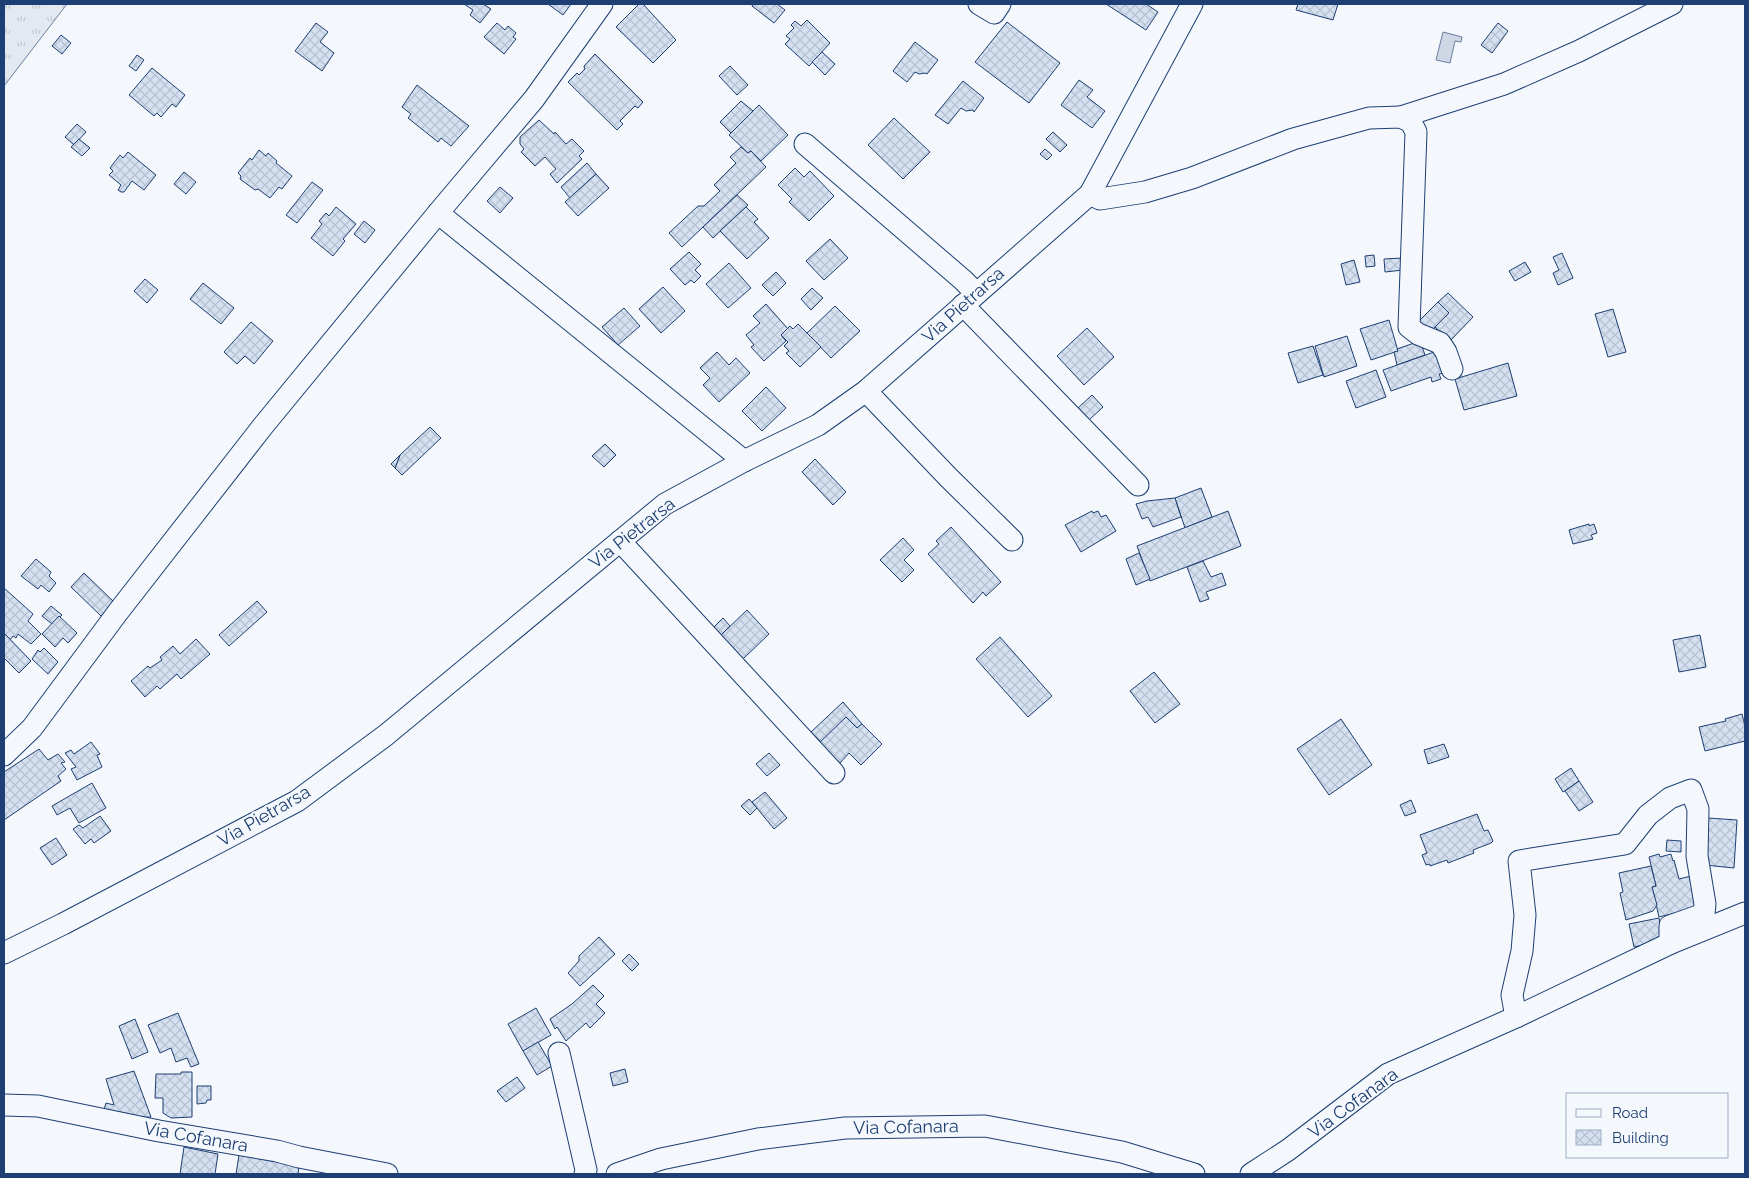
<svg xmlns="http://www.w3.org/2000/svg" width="1749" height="1178" viewBox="0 0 1749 1178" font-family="Raleway,sans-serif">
<defs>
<pattern id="grass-tufts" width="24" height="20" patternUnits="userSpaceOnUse" patternTransform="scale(1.25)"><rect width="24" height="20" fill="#e3e9f0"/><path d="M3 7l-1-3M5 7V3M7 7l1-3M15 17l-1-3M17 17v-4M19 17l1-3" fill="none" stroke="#c2c9d1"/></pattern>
<pattern id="building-cross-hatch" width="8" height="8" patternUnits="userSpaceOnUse" patternTransform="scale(1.25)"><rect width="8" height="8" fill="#d5e0f0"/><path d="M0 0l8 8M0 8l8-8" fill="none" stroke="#b6c1d1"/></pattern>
</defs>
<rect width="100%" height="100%" fill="#f4f7fb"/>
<polygon fill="url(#grass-tufts)" stroke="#687fa3" points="4,4 67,4 4,86"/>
<polygon fill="#cfd7e4" stroke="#687fa3" points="1443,32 1462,37 1461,42 1455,41 1450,63 1436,60"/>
<g fill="url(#building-cross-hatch)" stroke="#1d3f73">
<polygon points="464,4 483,4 491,9 480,23 470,15 473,10"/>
<polygon points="548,4 571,4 563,15"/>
<polygon points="639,4 643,4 676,40 653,63 616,27"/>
<polygon points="753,4 777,4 785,10 774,23 752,6"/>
<polygon points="1106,4 1146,4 1158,12 1146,30"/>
<polygon points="1298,4 1338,4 1333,20 1296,10"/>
<polygon points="807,20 830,43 809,66 785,44 790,39 786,36 794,28 791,25 795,21 801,26"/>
<polygon points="1007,22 1060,63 1029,103 975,62"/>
<polygon points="316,23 328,32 320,42 334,53 322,71 295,51"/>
<polygon points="497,23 505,30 508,26 516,33 513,37 516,39 504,54 484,37"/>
<polygon points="1498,23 1508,31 1492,53 1481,45"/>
<polygon points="61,35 71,43 62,54 52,46"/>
<polygon points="915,42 938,60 927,74 925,73 919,74 915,72 907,82 893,71"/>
<polygon points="822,52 835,64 825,75 812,62"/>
<polygon points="595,54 643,102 638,108 635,106 620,121 623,124 617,130 568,82 577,73 579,75 585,69 584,66"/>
<polygon points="137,55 144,60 136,71 129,66"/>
<polygon points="730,66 748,85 737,95 719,76"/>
<polygon points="152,68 185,95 176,107 172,104 161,117 157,113 154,116 129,95"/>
<polygon points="1079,80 1093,90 1087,97 1105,111 1092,128 1061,105"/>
<polygon points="963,81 984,98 974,112 973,110 966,111 961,108 948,124 935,115"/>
<polygon points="417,85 469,126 451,146 441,138 438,142 408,118 411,114 402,107"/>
<polygon points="741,101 753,111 731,133 720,122"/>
<polygon points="759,105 788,135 761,161 751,151 748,153 729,135"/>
<polygon points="894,118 930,152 903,179 868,145"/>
<polygon points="539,120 554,134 555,132 566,144 572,139 584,151 579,156 582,159 557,183 550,174 556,169 545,157 535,166 521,152 524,149 520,144 520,137"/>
<polygon points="77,124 86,132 74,145 65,137"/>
<polygon points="1053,132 1067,145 1060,152 1046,139"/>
<polygon points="79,139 90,148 82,156 71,147"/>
<polygon points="741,147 748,153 751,151 766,167 682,247 669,233 698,206 704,206 720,191 714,185 736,163 730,157"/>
<polygon points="1045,149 1052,155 1047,160 1040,154"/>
<polygon points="259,150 266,156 268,153 277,161 276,163 292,176 282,189 279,187 270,198 258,189 255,190 240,179 241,176 238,173 250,158 252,160"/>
<polygon points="128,152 156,175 144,190 132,181 124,192 121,192 118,190 121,185 109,175 113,171 110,168 120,155 123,158"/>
<polygon points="587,163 596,174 570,198 561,187"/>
<polygon points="795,168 804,177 810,171 834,196 809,221 789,202 792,199 778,185"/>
<polygon points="184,172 196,182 186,194 174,184"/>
<polygon points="596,174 609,188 578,216 565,202"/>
<polygon points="312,182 323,190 297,223 286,215"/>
<polygon points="500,187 513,198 500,213 487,201"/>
<polygon points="737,195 748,205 713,238 703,227"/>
<polygon points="336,207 356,224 343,239 345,241 333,256 311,238 322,224 319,221 326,213 329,216"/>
<polygon points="746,207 758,219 754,222 769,238 747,259 720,231"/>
<polygon points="364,221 375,230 365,243 354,234"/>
<polygon points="830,239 848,258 824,280 806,261"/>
<polygon points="689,252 701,264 695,270 701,276 694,283 691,280 685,285 670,269"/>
<polygon points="1562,253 1573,278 1558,285 1553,273 1559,270 1553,257"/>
<polygon points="1374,255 1375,266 1366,267 1365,256"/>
<polygon points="1402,258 1403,270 1385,272 1384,259"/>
<polygon points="1354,260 1360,282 1346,285 1341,264"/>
<polygon points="1525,262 1531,272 1515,281 1509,271"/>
<polygon points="729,263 751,288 728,308 706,284"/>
<polygon points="776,272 786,283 773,296 762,285"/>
<polygon points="145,279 158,290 147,303 134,291"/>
<polygon points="203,283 234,308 221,324 190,299"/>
<polygon points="663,287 685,311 661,333 639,309"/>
<polygon points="812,288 823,298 811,310 801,299"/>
<polygon points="1448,293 1473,317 1450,341 1435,327 1449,313 1438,302"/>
<polygon points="1438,302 1449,313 1429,333 1418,322"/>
<polygon points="766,304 788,329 781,335 786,341 764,361 751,347 754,345 746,335 760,323 753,316"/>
<polygon points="835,306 860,331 831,358 807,333"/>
<polygon points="624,308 640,326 618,345 602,327"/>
<polygon points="1613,309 1626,352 1608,357 1595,314"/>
<polygon points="1389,320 1398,351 1371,360 1360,329"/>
<polygon points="251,322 273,341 254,364 245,356 237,364 224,352"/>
<polygon points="798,324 821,347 800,367 786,353 789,351 784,346 788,342 781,335 790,326 793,329"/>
<polygon points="1087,328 1114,357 1084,385 1057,356"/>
<polygon points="1347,336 1357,366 1324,377 1315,346"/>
<polygon points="1420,341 1425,355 1397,365 1394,352 1398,351 1397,349"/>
<polygon points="1313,346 1323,375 1298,383 1288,353"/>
<polygon points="1437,351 1444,373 1439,374 1441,379 1432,382 1431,377 1391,391 1383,370"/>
<polygon points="717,352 729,365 736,358 750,373 719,402 703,385 710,378 700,368"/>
<polygon points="1508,363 1517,396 1464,410 1455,379"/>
<polygon points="1376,370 1386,397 1356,408 1346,381"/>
<polygon points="766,387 786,408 762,431 742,411"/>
<polygon points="1092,395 1103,407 1089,420 1078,408"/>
<polygon points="430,427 441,438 402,475 395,468 400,455"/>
<polygon points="605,444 616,455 604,467 592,456"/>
<polygon points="400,455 395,468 391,464"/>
<polygon points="815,459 846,492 833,505 802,472"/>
<polygon points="1201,488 1212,517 1185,528 1175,498"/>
<polygon points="1175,498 1181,517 1153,527 1148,517 1142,519 1136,504 1147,501"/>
<polygon points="1092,511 1093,513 1098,511 1101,517 1106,515 1116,531 1081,552 1065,525"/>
<polygon points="1228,511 1241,546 1150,581 1137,546"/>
<polygon points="1589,524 1589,526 1594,524 1597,533 1591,535 1593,539 1573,544 1569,530"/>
<polygon points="951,527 1001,582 986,596 983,592 973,603 928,554 939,544 936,541"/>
<polygon points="903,538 914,550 904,560 914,570 902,582 880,560"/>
<polygon points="1139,553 1150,579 1136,585 1126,559"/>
<polygon points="36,559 51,572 49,576 56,583 49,592 41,585 38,589 21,576"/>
<polygon points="1203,561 1211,577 1222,573 1226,585 1206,592 1209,599 1200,602 1187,567"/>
<polygon points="84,573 114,602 101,616 71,587"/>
<polygon points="4,588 33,614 28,621 41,634 31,644 18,634 16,638 13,636 10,640 4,633"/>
<polygon points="257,601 267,612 229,646 219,635"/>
<polygon points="51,606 62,615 52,624 42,616"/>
<polygon points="747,610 769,634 743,659 720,636"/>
<polygon points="59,616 77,633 68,643 63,638 55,647 42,634"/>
<polygon points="723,618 730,626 720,636 713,628"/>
<polygon points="4,633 31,661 19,673 4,658"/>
<polygon points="1700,635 1706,667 1679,672 1673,640"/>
<polygon points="1000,637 1052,696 1028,717 976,659"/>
<polygon points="196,639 210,654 181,679 177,674 160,689 157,686 145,697 131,681 148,666 150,668 162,660 160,657 173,646 180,654"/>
<polygon points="44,648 58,662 48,674 32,659 38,650 40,652"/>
<polygon points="1154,672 1180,704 1155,723 1130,691"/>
<polygon points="843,702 862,724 857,728 846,717 821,742 811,732"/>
<polygon points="1742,714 1745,726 1745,741 1705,751 1699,727 1726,721 1725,719"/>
<polygon points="846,717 857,728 862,724 882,744 861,765 849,753 840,763 832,755 829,757 817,745"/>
<polygon points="1341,719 1372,765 1329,795 1297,749"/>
<polygon points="91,742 100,754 97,755 102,767 77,780 71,769 76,767 65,753 71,750 74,754"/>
<polygon points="1444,744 1449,757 1428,764 1424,750"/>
<polygon points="39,749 48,760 58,754 65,762 61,763 66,769 58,776 61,781 4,820 4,772"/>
<polygon points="769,753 780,765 767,776 756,764"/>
<polygon points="1571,768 1579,781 1563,792 1555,779"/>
<polygon points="1579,781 1593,802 1579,811 1565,791"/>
<polygon points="92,783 106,808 79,823 70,808 57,815 52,806"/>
<polygon points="765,792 787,818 774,829 752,802"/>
<polygon points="749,799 757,808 750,815 741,806"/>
<polygon points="1411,800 1416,812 1405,816 1400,805"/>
<polygon points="1477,814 1484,831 1488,830 1493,841 1491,843 1473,850 1474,853 1448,863 1447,860 1430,866 1430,864 1426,865 1422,855 1427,853 1420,835"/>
<polygon points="100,816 111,831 94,843 91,839 85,844 73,829 79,825 83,828"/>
<polygon points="1708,818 1737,820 1734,868 1705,865"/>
<polygon points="56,838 67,855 52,865 40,848"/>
<polygon points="1667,840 1681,841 1681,852 1666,851"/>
<polygon points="1659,854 1660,857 1671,854 1673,861 1674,860 1679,879 1691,876 1699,907 1659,917 1652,887 1656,886 1649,857"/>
<polygon points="1651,866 1656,886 1652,887 1657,905 1653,911 1626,920 1620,893 1623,892 1619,873"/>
<polygon points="1659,918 1664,940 1634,947 1629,924"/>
<polygon points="599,937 615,954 580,986 568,973 579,961 579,956"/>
<polygon points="629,954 639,964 632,971 622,961"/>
<polygon points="593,985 604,996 596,1004 605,1013 590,1028 586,1023 566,1041 557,1027 555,1029 550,1019 572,1004"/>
<polygon points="536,1008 551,1035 523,1051 508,1024"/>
<polygon points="178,1013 199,1064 191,1067 187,1058 176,1062 171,1048 160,1053 148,1025"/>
<polygon points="135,1019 148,1052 132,1059 119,1026"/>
<polygon points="538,1042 552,1066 537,1075 523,1051"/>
<polygon points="625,1069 628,1082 613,1086 610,1073"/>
<polygon points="134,1071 151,1117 129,1118 103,1113 106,1103 114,1105 106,1079"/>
<polygon points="181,1072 192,1072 192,1117 171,1118 163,1113 163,1098 155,1098 156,1074 181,1074"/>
<polygon points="517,1077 525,1088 506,1102 497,1091"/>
<polygon points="197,1086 211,1086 211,1100 207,1100 206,1103 197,1104"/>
<polygon points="184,1147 218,1154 215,1174 180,1174"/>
<polygon points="239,1155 299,1166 298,1174 236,1174"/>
</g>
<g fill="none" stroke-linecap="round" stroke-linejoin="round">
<defs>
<g id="minor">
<polyline points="979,4 994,13 1000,4"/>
<polyline points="1401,117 1504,84 1579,51 1672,4"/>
<polyline points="805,144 963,280 976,293"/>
<polyline points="1090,194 1100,199 1145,192 1192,178 1293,139 1369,118 1401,117 1411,122 1416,132 1409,327 1418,334 1440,343 1446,352 1452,369"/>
<polyline points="438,213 744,461"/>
<polyline points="963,305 1138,485"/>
<polyline points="866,391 948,477 1012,540"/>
<polyline points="620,541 834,773"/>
<polyline points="4,755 32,728 118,612 263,426 438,213 534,99 602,4"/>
<polyline points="4,953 63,924 297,801 386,735 665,504 744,461 818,425 866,391 1090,194 1192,4"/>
<polyline points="1516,1017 1512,995 1522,951 1525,915 1519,861 1625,844 1648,815 1670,798 1691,790 1698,809 1697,856 1705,904 1704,914 1670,926 1670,938 1671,943"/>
<polyline points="559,1053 586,1170 585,1174"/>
<polyline points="4,1105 38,1106 159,1131 277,1151 299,1157 387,1174"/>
<polyline points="617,1174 661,1159 758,1139 845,1128 985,1126 1122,1152 1194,1174"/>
<polyline points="1251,1174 1288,1150 1388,1074 1516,1017 1671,943 1745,913"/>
</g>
</defs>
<use href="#minor" stroke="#1d3f73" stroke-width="23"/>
<use href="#minor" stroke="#f4f7fb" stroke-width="21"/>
</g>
<g text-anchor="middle" stroke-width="4" stroke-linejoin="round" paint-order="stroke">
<g font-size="18" fill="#1d3f73" stroke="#f4f7fb">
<text transform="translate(963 305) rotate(-42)" y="6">Via Pietrarsa</text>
<text transform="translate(632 533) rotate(-38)" y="6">Via Pietrarsa</text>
<text transform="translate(264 816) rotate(-30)" y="6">Via Pietrarsa</text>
<text transform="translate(1353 1103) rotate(-36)" y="6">Via Cofanara</text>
<text transform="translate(906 1127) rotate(-1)" y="6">Via Cofanara</text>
<text transform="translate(196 1137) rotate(10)" y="6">Via Cofanara</text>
</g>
</g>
<rect width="1749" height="1178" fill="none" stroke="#1d3f73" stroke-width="10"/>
<rect x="1566" y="1093" width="162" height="65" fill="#f4f7fb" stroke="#9eadc5"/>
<rect x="1576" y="1109" width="25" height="8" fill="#f4f7fb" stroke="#9eadc5"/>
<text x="1612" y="1118" font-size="15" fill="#1d3f73">Road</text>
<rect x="1576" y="1130" width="25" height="15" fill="url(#building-cross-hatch)" stroke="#9eadc5"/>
<text x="1612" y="1143" font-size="15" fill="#1d3f73">Building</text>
</svg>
